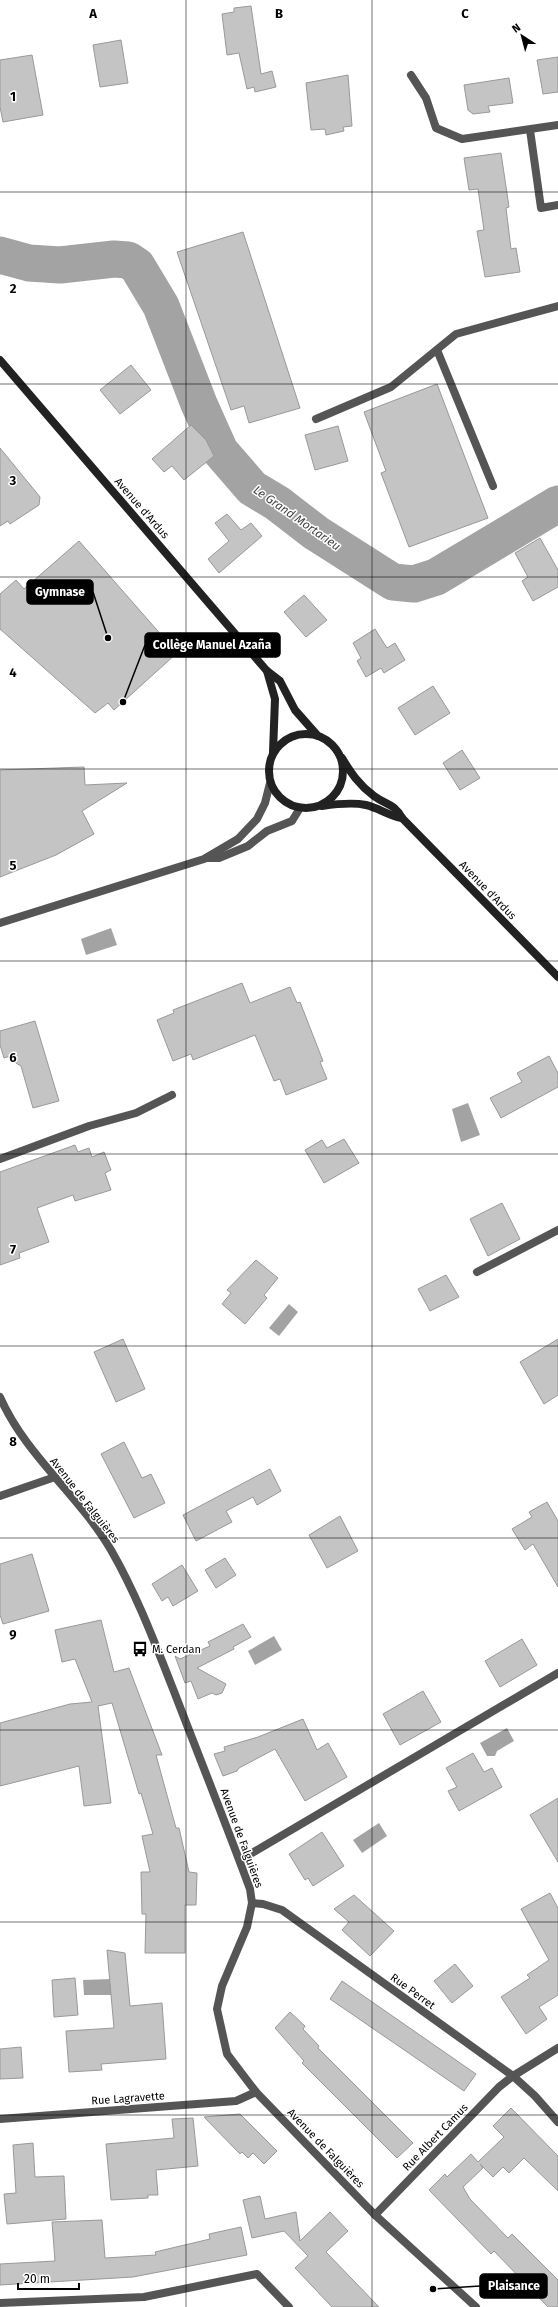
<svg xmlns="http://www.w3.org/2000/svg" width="558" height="2307" viewBox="0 0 558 2307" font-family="'Fira Sans',sans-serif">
<rect width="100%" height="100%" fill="#fff"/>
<g fill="#a3a3a3">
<polygon points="111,928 117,945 86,955 81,939"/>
<polygon points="468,1103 480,1135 461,1142 452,1109"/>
<polygon points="289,1304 298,1312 279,1336 269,1328"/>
<polygon points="274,1636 282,1650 255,1665 248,1651"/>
<polygon points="507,1728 514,1741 497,1751 495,1756 487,1756 480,1743"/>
<polygon points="379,1823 387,1836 362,1853 353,1840"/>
<polygon points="111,1979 111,1995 84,1995 83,1980"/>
</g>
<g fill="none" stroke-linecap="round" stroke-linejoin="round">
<polyline stroke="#a3a3a3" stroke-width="37" points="0,255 29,263 60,265 114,259 128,260 137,266 161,306 199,404 220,451 252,488 277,503 316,533 393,582 414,584 436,577 558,504"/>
</g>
<g fill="#c4c4c4" stroke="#999">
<polygon points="251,6 261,74 272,71 276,87 255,92 254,87 247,89 239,53 227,55 222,14 234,12 234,8"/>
<polygon points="121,40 128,83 100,87 93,45"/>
<polygon points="32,55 43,115 3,122 0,107 0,60"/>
<polygon points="558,57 558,92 543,94 537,60"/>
<polygon points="348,75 352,126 343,127 344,131 326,135 325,129 311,130 306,83"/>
<polygon points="509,78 513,103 488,106 490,112 473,114 468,110 464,85"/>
<polygon points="501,153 509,207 506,208 511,249 516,248 520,272 485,277 477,231 484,230 478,189 469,190 464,158"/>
<polygon points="243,232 300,408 249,423 244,406 231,410 177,252"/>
<polygon points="131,365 151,390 120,414 100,390"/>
<polygon points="437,384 488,518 409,547 381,473 386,471 364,412"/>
<polygon points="191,425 206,440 214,456 184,480 172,466 164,472 152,459"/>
<polygon points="338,426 348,461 315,470 305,435"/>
<polygon points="0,448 40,497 39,505 10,524 8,521 0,526"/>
<polygon points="227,514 241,530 251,523 262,536 219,573 208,559 229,541 215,523"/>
<polygon points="540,538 558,570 558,587 533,601 522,581 528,577 515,553"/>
<polygon points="79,541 177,653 114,710 108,703 95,713 0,629 0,594 16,580 24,589"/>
<polygon points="304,595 327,620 306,637 284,612"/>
<polygon points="375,629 387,648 395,643 405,660 384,673 381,668 366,677 357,661 361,658 353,643"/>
<polygon points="433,686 450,713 415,735 398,708"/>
<polygon points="462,750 480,778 460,790 443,763"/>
<polygon points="84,767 85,785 127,783 82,811 94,834 56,855 0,877 0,770"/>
<polygon points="242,983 250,1003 290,987 297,1003 300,1002 323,1061 320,1062 327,1079 286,1095 280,1079 274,1081 255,1035 193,1060 191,1054 173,1061 157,1020 174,1013 173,1010"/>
<polygon points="35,1021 59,1101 33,1108 21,1066 16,1063 13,1055 4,1058 0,1045 0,1031"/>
<polygon points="549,1056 558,1073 558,1087 501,1118 490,1098 522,1082 517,1073"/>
<polygon points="344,1139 359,1163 324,1183 305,1150 322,1140 327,1148"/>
<polygon points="75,1145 78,1152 89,1148 92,1157 104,1152 111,1170 105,1173 111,1190 75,1201 73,1195 37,1208 49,1242 19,1253 20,1258 0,1265 0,1172"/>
<polygon points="502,1203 520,1239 488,1256 470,1219"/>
<polygon points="256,1260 278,1278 264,1295 267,1298 245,1324 222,1304 231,1293 227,1290"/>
<polygon points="446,1275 459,1297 430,1311 418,1289"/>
<polygon points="123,1339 145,1389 116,1402 94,1352"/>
<polygon points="558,1339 558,1395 544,1404 520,1362"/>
<polygon points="124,1442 142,1478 151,1474 165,1503 134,1518 101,1454"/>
<polygon points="270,1469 281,1491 257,1505 253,1497 226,1511 232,1522 196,1541 183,1515"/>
<polygon points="547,1502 558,1521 558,1587 533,1544 525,1550 512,1529 532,1517 529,1512"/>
<polygon points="340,1516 358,1551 327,1568 309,1535"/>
<polygon points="32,1554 49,1611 3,1624 0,1615 0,1564"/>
<polygon points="225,1558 236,1575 216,1588 205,1570"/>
<polygon points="182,1565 198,1591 173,1606 168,1597 162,1601 152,1584"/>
<polygon points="101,1620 114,1672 129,1668 162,1755 156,1755 176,1828 179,1828 189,1872 197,1873 196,1905 185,1905 185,1953 145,1953 146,1914 142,1914 141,1872 150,1872 142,1836 153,1834 141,1793 139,1794 112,1703 98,1706 111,1803 84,1806 79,1766 0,1786 0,1723 70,1704 92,1702 75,1659 62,1662 55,1630"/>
<polygon points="243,1624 251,1637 233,1647 234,1649 197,1668 226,1684 222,1693 216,1695 212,1693 198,1699 191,1681 185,1683 175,1656 180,1659 210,1646 208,1642"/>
<polygon points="522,1639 537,1665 500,1687 485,1661"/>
<polygon points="423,1691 441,1722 400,1745 383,1714"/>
<polygon points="303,1719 317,1750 328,1743 347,1777 305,1801 275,1749 239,1768 237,1771 223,1776 214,1754 225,1751 224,1747 258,1737"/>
<polygon points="473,1753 484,1772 492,1768 502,1787 459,1811 448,1791 457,1787 446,1768"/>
<polygon points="558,1798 558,1862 530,1815"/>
<polygon points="322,1832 344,1866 313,1886 308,1878 305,1880 289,1854"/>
<polygon points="550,1893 558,1908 558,1995 539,2007 547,2019 526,2034 501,1997 530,1978 527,1975 549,1960 521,1909"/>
<polygon points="354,1895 394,1931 370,1956 342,1930 349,1922 334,1909"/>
<polygon points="107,1950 125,1953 130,2006 162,2003 166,2059 101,2064 102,2070 69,2072 66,2031 114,2028"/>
<polygon points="455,1964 473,1986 452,2003 434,1981"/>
<polygon points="75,1978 78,2015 54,2017 52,1980"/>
<polygon points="342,1981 476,2074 464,2091 330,1999"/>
<polygon points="290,2012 305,2026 303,2029 319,2046 318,2048 413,2143 397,2158 302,2063 304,2061 275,2028"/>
<polygon points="21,2047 23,2078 0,2079 0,2049"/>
<polygon points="511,2108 558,2156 558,2191 524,2158 509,2173 503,2167 493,2177 480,2164 483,2168 463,2187 470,2199 508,2238 512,2234 558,2280 558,2307 548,2307 494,2251 491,2254 429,2190 445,2174 447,2177 471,2154 478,2162 504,2137 493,2126"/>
<polygon points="240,2114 277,2151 264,2164 253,2153 248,2158 242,2152 240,2154 204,2117"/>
<polygon points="193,2118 198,2166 156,2170 158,2195 148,2195 148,2198 111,2200 106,2144 174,2138 172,2119"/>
<polygon points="33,2143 35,2177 64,2176 66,2219 7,2224 4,2194 16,2193 13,2145"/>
<polygon points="260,2196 265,2219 296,2212 300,2241 330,2212 348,2231 326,2252 379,2307 332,2307 295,2268 308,2256 284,2231 252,2238 243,2200"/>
<polygon points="102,2220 105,2258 156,2255 155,2252 210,2239 209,2234 241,2227 247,2255 133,2277 0,2285 0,2264 55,2261 52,2222"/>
</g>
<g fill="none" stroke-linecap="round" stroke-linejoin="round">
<g stroke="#555" stroke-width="8">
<polyline points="437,350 493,486"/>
<polyline points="316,419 391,387 456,334 558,306"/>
<polyline points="0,1159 89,1126 136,1113 172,1095"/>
</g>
<g stroke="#555" stroke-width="8">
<polyline points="411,75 426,98 436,128 462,139 558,125"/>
<polyline points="530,130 541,208 558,205"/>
<polyline points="477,1272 558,1230"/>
<polyline points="0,1496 55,1477"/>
<polyline points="240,1860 558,1673"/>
<polyline points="252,1903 263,1904 282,1910 513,2076 558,2048"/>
<polyline points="0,2119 236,2101 256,2092"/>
<polyline points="375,2215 499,2087 513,2076 535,2096 558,2122"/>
<polyline points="0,2303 144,2297 257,2274 289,2307"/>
</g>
<g stroke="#555" stroke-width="8">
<polyline points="207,858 219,858 248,846 267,831 292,821 300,808"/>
<polyline points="0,923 204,859 238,839 257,819 265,803 270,783"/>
<path d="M 0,1397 C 26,1456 79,1495 111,1550 C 137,1595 156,1646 175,1694 C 200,1759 226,1824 250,1889 L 252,1903 L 247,1927 L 222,1986 L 217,2009 L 227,2054 L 256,2092 L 375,2215 L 476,2307"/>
</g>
<g stroke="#222" stroke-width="8">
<polyline points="0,360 267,671 280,681 295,710 317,735"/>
<polyline points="267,671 275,699 273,752"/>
<circle cx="306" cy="771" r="37"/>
<path d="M 342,758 C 351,773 359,785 374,796 C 386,805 394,803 402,818 L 558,977"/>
<path d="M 322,806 C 336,804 352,802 366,805 C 379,808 389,816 402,818"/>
</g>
</g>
<path fill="none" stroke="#000" stroke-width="1" stroke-opacity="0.55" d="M 186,0 L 186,2307M 372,0 L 372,2307M 0,192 L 558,192M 0,384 L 558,384M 0,577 L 558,577M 0,769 L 558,769M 0,961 L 558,961M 0,1154 L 558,1154M 0,1346 L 558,1346M 0,1538 L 558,1538M 0,1730 L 558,1730M 0,1922 L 558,1922M 0,2115 L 558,2115"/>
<defs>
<symbol id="bus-bare" viewBox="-9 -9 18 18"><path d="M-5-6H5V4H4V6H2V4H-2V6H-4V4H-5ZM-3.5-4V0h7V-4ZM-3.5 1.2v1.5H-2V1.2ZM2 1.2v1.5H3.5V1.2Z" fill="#000" stroke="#fff" stroke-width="2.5" paint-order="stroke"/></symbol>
</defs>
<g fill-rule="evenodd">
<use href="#bus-bare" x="129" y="1638" width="22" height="22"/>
</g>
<g text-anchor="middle" stroke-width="3" stroke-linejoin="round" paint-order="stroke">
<g font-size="11" fill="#000" stroke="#fff">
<text transform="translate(142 508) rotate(49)" y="4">Avenue d'Ardus</text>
<text transform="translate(488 890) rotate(46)" y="4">Avenue d'Ardus</text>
<text transform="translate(85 1500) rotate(52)" y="4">Avenue de Falguières</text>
<text transform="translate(242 1838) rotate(70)" y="4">Avenue de Falguières</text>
<text transform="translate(413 1991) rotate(36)" y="4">Rue Perret</text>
<text transform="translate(128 2098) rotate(-4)" y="4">Rue Lagravette</text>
<text transform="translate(435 2137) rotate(-46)" y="4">Rue Albert Camus</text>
<text transform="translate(326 2148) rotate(46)" y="4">Avenue de Falguières</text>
</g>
<g font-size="11" fill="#000" stroke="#fff" text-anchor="start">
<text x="152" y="1653">M. Cerdan</text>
</g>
<g font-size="12" font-style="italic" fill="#444" stroke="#fff">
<text transform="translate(297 518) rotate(35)" y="4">Le Grand Mortarieu</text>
</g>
</g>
<g font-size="13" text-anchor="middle" font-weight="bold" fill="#000" stroke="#fff" stroke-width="3" stroke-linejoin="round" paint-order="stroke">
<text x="93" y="18">A</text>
<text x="279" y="18">B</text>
<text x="465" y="18">C</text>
<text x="13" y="101">1</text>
<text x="13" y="293">2</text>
<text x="13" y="485">3</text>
<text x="13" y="677">4</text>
<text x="13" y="870">5</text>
<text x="13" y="1062">6</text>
<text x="13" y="1254">7</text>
<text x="13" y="1446">8</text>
<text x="13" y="1639">9</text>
</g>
<path fill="none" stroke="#000" stroke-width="1.5" d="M108 638L93 592M123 702L145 645M433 2289L480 2286"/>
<g fill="#000" stroke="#fff" stroke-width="1.5">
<circle cx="108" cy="638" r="4"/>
<circle cx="123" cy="702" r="4"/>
<circle cx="433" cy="2289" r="4"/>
</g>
<g fill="#000" stroke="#000" stroke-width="1.5">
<rect x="27" y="580" width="66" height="24" rx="4"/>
<rect x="145" y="633" width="135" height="24" rx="4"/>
<rect x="480" y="2274" width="67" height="24" rx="4"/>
</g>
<g font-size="12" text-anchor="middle" font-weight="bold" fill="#fff">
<text x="60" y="596">Gymnase</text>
<text x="212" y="649">Collège Manuel Azaña</text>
<text x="514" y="2290">Plaisance</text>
</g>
<g transform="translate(522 36) rotate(324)" stroke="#ffffff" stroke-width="3" paint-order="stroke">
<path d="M0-3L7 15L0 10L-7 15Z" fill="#000000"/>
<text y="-6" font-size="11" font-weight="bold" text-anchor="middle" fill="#000000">N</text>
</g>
<path d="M18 2283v6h61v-6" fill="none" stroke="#000000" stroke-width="2"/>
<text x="24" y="2283" font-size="12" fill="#000000" stroke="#ffffff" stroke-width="3" paint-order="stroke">20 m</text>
</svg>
